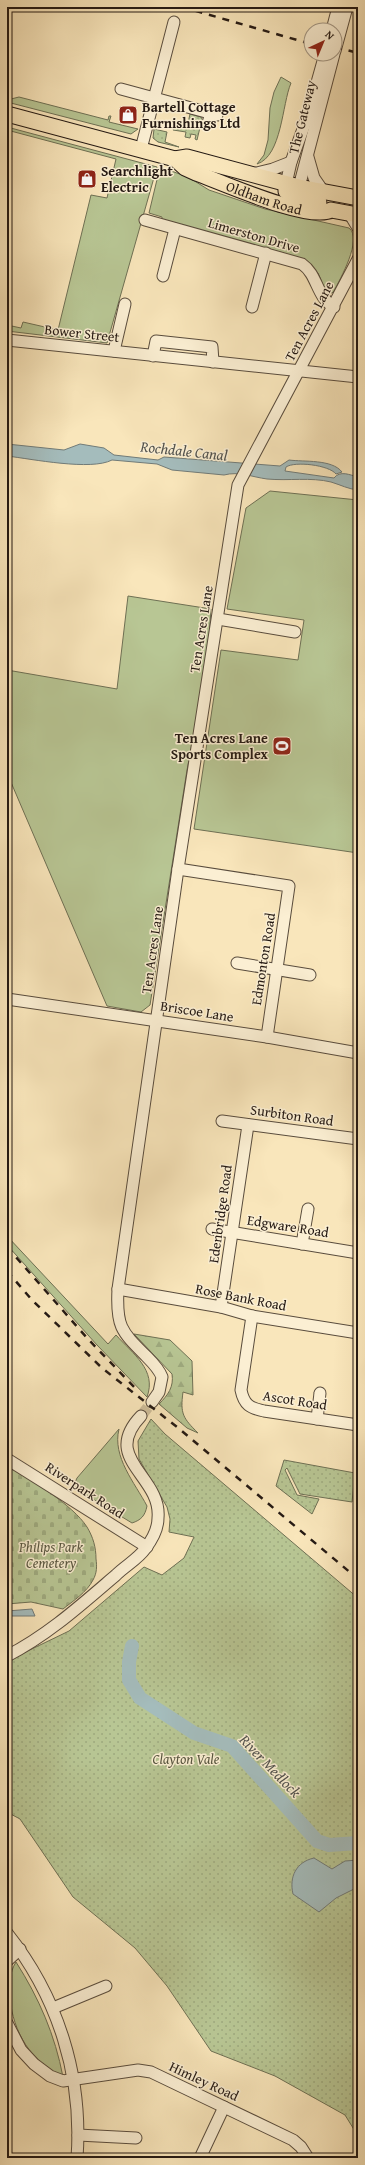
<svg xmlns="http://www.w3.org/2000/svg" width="365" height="2165" viewBox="0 0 365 2165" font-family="'Gentium Book Plus',serif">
<defs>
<pattern id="forest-firs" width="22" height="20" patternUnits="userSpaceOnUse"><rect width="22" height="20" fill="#b8c694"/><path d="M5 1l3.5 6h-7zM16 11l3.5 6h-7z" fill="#9eaa7f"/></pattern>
<pattern id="cemetery-stones" width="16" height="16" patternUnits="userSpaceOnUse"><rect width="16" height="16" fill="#b8c694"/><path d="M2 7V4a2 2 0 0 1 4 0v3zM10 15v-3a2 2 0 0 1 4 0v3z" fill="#9eaa7f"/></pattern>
<pattern id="park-dots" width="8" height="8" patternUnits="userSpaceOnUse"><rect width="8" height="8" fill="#b8c694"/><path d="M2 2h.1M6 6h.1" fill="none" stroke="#9eaa7f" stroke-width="1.8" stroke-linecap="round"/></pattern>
</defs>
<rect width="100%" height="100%" fill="#f9e6bb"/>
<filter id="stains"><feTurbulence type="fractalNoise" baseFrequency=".005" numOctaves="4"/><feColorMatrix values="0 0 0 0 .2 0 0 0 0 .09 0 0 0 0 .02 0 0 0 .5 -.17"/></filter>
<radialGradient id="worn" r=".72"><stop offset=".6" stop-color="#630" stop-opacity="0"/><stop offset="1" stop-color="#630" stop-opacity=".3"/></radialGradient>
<g fill="#b8c694" stroke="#6e7054">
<path d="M 281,77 L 291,83 C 282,104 282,156 257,164 L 264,155 L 268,140 L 270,108 L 274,92 Z"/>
<polygon points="19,97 108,120 109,116 111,116 109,122 138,129 131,134 7,102 7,100"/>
<polygon points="7,127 157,167 107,343 7,331 7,325 21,328 23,322 58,330 91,195 107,198 116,159 7,130"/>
<path d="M 160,167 L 188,177 L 209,190 L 265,209 L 349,228 C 363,239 340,279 334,291 L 332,293 L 326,292 L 318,273 L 284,255 L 284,253 L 162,222 L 162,217 L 149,213 Z"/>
<polygon points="270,491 358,500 358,853 194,829 221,650 298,660 304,620 227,609 246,508"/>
<polygon points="128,596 211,609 207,667 187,770 150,1005 141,1012 107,1006 7,773 7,670 117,689"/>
<path d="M 7,1236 L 108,1344 L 116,1335 C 133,1354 157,1370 147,1397 L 97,1345 L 17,1256 L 7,1245 Z"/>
<path d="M 119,1429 C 112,1457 135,1483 147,1506 C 145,1516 141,1520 132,1523 L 73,1487 L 77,1478 Z"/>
<path d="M 16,1962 C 39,1998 55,2035 63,2077 C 31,2062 13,2032 10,1998 C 9,1986 9,1973 16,1962 Z"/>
</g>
<path fill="url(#forest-firs)" stroke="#6e7054" d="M 134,1334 L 170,1340 L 192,1361 L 193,1395 L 183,1392 C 180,1414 183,1418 198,1433 L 187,1428 L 159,1404 C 168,1395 174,1387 172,1374 Z"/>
<path fill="url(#cemetery-stones)" stroke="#6e7054" d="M 7,1466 C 30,1479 73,1505 87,1527 C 93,1537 96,1547 96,1559 C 97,1566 97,1573 93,1580 C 87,1592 73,1601 63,1609 L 31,1602 L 7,1604 Z"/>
<g fill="url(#park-dots)" stroke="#6e7054">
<polygon points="190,114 201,117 202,119 197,140 195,139 196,135 191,134 190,138 185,137 186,132 173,130 175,124 181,121 188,123"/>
<polygon points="154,129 167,132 165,142 179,147 158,142 153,138"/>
<polygon points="151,1419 165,1434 358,1598 358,2136 345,2115 275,2076 211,2051 167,1986 135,1948 73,1897 20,1819 7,1812 7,1661 69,1631 144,1567 162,1575 184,1558 194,1537 169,1532 170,1519 167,1507 139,1459 138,1441"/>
<polygon points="284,1460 355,1473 352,1502 300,1494 287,1468 285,1470 297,1495 319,1499 312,1514 276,1486"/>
</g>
<g fill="#a4bcbc" stroke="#717b78">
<path d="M 7,444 L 64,450 L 80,444 L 104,448 L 114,455 L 158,460 L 164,457 L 280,466 L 289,460 C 304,462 332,459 342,472 L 336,474 C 329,465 295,461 286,467 L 285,471 L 334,478 C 340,470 350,475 358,477 L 358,490 C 348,489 341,485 331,482 C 311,477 288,481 267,479 C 252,477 239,471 224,475 L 172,470 L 157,464 L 112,460 C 91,471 32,459 7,456 Z"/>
<polygon points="32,1609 35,1616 7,1616 7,1611"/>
<path d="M 314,1858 L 332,1869 L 345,1861 L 358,1860 L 358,1887 L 336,1898 L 319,1912 L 293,1894 C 289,1877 296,1862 314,1858 Z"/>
</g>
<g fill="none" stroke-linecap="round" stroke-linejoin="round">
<polyline stroke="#a4bcbc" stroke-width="14" points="132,1646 129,1662 129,1680 140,1698 194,1733 232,1746 317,1841 329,1845 358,1843"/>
<polyline stroke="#cebd99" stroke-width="11" stroke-dasharray="11 5.5" stroke-linecap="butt" points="141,1416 152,1402"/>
<defs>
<g id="minor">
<polyline points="332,30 338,7"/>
<polyline points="335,51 347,7"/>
<polyline points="121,89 217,115"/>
<polyline points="208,123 211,113"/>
<polyline points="141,149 174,22"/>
<polyline points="308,157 314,178 323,191"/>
<polyline points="253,174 273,169 291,162"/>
<polyline points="286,184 291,162 307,118 325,54"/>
<polyline points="299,187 334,54"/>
<polyline points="349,213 358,228"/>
<path d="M 145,220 L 302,264 C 318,275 316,297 334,307"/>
<polyline points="163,276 175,229"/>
<polyline points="252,307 266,253"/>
<polyline points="7,340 358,377"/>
<polyline points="114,351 125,304"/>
<polyline points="153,356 156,341 212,347 213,362"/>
<polyline points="218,619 295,632"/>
<polyline points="178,869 289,886 267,1037"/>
<polyline points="237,963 310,975"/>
<polyline points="7,999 267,1037 358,1053"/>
<polyline points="222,1121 358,1139"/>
<polyline points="212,1229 358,1253"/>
<polyline points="302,1244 308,1209"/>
<polyline points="118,1289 221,1307 252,1316 358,1333"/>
<polyline points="221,1307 248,1125"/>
<path d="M 252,1316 L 241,1390 C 244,1405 250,1408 264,1411 L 358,1425"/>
<path d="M 152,1402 L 159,1392 L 162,1377 C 159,1369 153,1363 147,1357 C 121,1331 116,1327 118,1289 L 178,869 L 238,485 L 358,259"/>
<polyline points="317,1419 320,1393"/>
<polyline points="7,1459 147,1547"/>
<path d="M 7,1656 C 48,1635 81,1605 116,1575 C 125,1566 138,1559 145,1549 C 152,1540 158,1529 158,1518 C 162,1476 100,1459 141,1416"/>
<path d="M 7,1933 C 58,1997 83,2076 77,2158"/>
<polyline points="7,1961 20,1949"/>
<polyline points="53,2008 106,1986"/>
<polyline points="7,2023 21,2050 34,2064 50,2076 63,2081 138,2070 151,2072 293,2140 301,2147 308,2158"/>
<polyline points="78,2135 136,2138"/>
<polyline points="200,2158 224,2107"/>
</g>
<g id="highway">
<path id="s1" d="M 7,114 L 175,159 L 185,168 L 196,173 C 221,182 310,222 331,210 L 358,215"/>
<polyline points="175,159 187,157 299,187 358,198"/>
<polyline points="286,184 286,191 296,198 319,202"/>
</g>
</defs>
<use href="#minor" stroke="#594c3d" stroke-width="13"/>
<use href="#highway" stroke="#241913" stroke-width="17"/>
<use href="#minor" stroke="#fbefd3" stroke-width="11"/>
<use href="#highway" stroke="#f9e6bb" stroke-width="15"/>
<g stroke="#241913" stroke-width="2.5" stroke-dasharray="7 7" stroke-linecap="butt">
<polyline points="182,7 311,44"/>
<polyline points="335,47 358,53"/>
<polyline points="7,1247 88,1339 137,1390"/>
<polyline points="7,1271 32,1300 102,1368 177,1427 358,1579"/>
</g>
</g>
<defs>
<symbol id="shop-square" viewBox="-11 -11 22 22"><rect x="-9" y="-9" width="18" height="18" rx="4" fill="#8f2418" stroke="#fbefd3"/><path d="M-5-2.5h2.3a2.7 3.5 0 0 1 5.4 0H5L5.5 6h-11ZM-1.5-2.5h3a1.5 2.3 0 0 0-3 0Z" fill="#fff"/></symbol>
<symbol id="stadium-square" viewBox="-11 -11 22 22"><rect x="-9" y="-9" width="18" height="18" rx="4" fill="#8f2418" stroke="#fbefd3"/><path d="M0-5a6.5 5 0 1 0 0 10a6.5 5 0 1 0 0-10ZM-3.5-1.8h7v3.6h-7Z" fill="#fff"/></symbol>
</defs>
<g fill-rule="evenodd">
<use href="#shop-square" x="117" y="104" width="22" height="22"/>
<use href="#shop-square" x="76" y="168" width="22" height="22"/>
<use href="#stadium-square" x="271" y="735" width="22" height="22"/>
</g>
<g text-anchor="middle" stroke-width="3" stroke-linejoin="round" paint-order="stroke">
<g font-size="14" font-weight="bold" fill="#241913" stroke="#fbefd3" text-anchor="start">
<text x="142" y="112">Bartell Cottage<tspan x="142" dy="16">Furnishings Ltd</tspan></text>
<text x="101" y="176">Searchlight<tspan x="101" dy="16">Electric</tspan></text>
<text x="268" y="743" text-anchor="end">Ten Acres Lane<tspan x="268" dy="16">Sports Complex</tspan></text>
</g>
<g font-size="14" fill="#241913" stroke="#fbefd3">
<text transform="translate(302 117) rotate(-76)" y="5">The Gateway</text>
<text dy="5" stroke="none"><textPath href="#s1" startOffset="272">Oldham Road</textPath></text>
<text transform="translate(254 235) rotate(16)" y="5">Limerston Drive</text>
<text transform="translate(309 321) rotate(-62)" y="5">Ten Acres Lane</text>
<text transform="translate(82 333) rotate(6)" y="5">Bower Street</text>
<text transform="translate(201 629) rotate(-81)" y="5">Ten Acres Lane</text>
<text transform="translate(152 950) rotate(-82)" y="5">Ten Acres Lane</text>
<text transform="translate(263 959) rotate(-81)" y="5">Edmonton Road</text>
<text transform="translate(197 1011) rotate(9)" y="5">Briscoe Lane</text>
<text transform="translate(292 1115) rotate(8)" y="5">Surbiton Road</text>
<text transform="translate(220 1214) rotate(-82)" y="5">Edenbridge Road</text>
<text transform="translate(288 1226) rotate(9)" y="5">Edgware Road</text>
<text transform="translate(241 1297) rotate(11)" y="5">Rose Bank Road</text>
<text transform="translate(295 1400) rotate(9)" y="5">Ascot Road</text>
<text transform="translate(85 1490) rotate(33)" y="5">Riverpark Road</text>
<text transform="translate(204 2081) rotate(25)" y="5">Himley Road</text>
</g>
<g font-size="14" font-style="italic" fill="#585640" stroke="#fbefd3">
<text x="51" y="1552">Philips Park<tspan x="51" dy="16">Cemetery</tspan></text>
<text x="186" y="1764">Clayton Vale</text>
</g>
<g font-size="15" font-style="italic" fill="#51524e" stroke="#fbefd3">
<text transform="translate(184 451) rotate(6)" y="5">Rochdale Canal</text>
<text transform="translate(270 1766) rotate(46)" y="5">River Medlock</text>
</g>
</g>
<rect width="365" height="2165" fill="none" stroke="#f9e6bb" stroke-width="24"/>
<rect x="8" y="8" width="349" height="2149" fill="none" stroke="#241913" stroke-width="2"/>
<rect x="12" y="12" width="341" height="2141" fill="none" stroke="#241913"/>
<g transform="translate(323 42) rotate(44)"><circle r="19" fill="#fbefd3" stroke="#a59986"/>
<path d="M0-3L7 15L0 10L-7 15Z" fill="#8f2418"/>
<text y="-6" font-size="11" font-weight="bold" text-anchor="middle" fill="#241913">N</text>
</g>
<rect width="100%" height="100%" filter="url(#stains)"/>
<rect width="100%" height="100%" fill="url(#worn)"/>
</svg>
